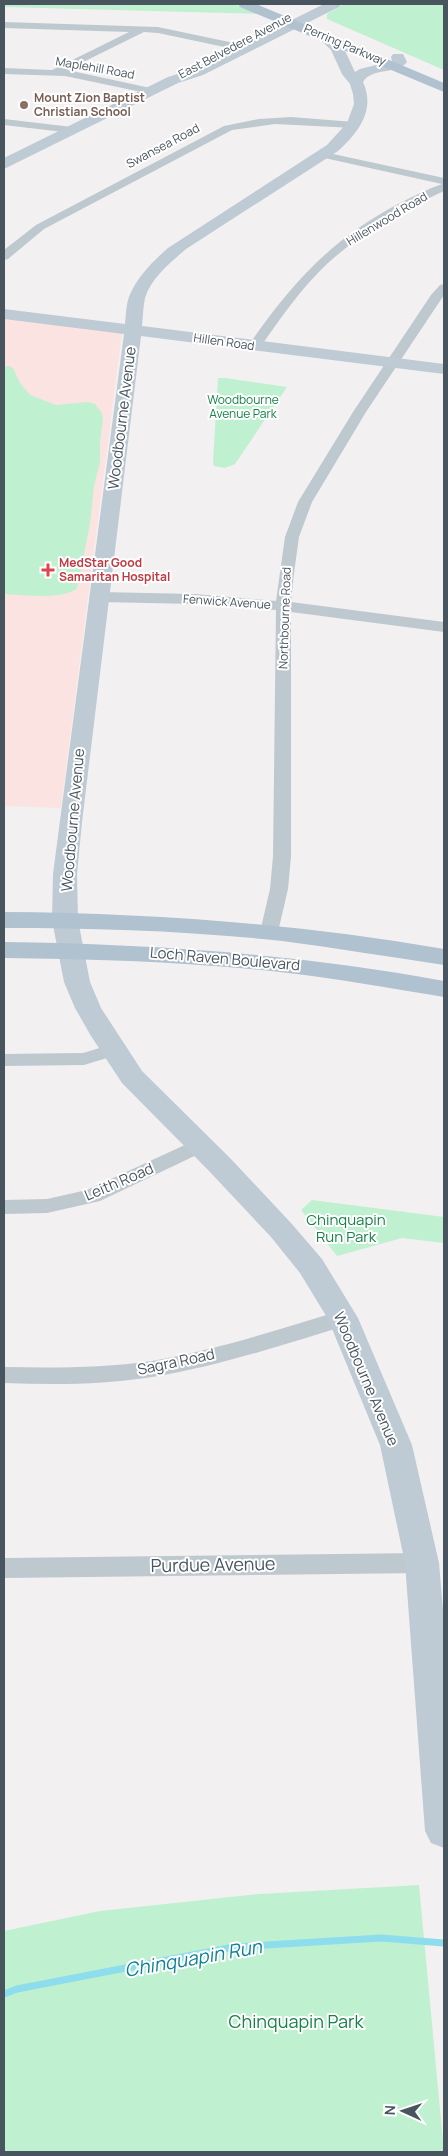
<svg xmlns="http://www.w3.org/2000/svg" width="448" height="2156" viewBox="0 0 448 2156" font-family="Manrope,sans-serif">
<rect width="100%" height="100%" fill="#f3f0f1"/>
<polygon fill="#fbe3e2" points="4,318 122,333 61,808 4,806"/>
<g fill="#bff0d0">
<polygon points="4,4 233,4 262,14 4,7"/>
<polygon points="344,4 444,4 444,70 327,19 327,14"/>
<path d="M 9,366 L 13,368 L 20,383 L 30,395 L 56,405 L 87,402 L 95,404 L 101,412 L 103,418 L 100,443 L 100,462 L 94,486 L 90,524 L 77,588 C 66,600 20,595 4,594 L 4,367 Z"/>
<polygon points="218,378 225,378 287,387 235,464 225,468 214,466 213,463"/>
<polygon points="312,1200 444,1217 444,1243 402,1238 337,1256 301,1210"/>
<polygon points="419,1885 444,2152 4,2152 4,1931 100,1911 259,1894"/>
</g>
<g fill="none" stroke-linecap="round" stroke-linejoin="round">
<polyline stroke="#8ddded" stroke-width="7" points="4,1994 17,1989 234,1947 381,1938 444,1943"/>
<g fill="#bec8cf" fill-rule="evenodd">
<polygon points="4,22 158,27 234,43 239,46 234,49 158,33 144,32 67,70 155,89 156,91 155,93 151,94 65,76 4,74 4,68 52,70 129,32 4,28"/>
<polygon points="291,117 354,122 359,125 354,128 275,124 232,130 44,229 8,259 4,260 4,250 36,225 224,126 259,119"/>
<polygon points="4,119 72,127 77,130 72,133 4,125"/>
<path d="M 324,152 L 444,178 L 444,191 C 403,210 362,232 328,263 C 301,288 280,319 259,349 L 249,349 L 248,346 C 292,283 331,239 400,203 C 414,196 428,189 442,184 L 320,157 L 319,155 Z"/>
<polygon points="444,284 444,295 366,412 312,502 299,537 294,573 291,602 444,622 444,632 291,612 291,856 288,889 278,932 276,936 269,938 262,936 260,932 270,889 273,856 276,610 195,604 99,602 94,600 91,597 94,594 99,592 195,594 276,601 285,537 298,502 353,412 431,295 440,285"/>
<polygon points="113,1044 120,1046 123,1050 120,1054 84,1065 4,1066 4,1054 83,1053"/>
<polygon points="200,1138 207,1140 210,1145 207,1150 100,1201 47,1213 4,1214 4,1200 47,1199 87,1190"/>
<path d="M 343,1310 L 351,1312 L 354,1318 L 351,1324 C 285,1344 220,1366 152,1377 C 103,1385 53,1385 4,1383 L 4,1367 C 53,1368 103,1368 152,1361 C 217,1350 280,1329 343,1310 Z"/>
<polygon points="422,1553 431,1556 434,1563 431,1570 422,1573 4,1578 4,1558"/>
</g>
<g fill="#becad4" fill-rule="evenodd">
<polygon points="324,4 341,4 339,7 203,75 178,83 4,169 4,158 168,77 193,69"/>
<path d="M 324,32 C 342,37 348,58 355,72 L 360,69 L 392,61 L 391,57 L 393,54 L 403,54 L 407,62 C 397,75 372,67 363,82 C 376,110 358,133 338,151 L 186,249 C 171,262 151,278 145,298 C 143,307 143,317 142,326 L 444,364 L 444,374 L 141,336 L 82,822 L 77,874 L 78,920 L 90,982 L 101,1008 L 142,1071 L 230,1158 L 291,1223 L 322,1259 L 358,1318 L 412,1445 L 439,1563 L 444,1622 L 444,1848 L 431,1843 L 425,1831 L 405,1563 L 380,1445 L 328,1319 L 300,1273 L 271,1237 L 210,1172 L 122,1083 L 91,1036 L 75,1008 L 64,982 L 52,920 L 53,874 L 124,334 L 4,319 L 4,309 L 125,324 C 126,315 126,305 129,297 C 136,278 153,261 168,248 L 327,145 L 347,123 L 354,104 L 353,94 L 350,84 L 342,74 L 331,50 L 317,36 Z"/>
</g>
<g fill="#b0c1cf" fill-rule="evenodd">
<polygon points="238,4 256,4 444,83 444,92 240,7"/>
<path d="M 4,912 C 152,913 298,924 444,949 L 444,965 C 390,957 336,948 282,941 C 190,931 97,928 4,928 Z"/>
<path d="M 4,942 C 152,944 298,954 444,981 L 444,997 C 389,988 335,978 280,972 C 188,962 96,959 4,958 Z"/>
</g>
</g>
<circle fill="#8d6e63" stroke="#fff" stroke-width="2" cx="24" cy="105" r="5"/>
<path fill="#e0444e" stroke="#fff" stroke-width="2" d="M45.5 562.5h5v5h5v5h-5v5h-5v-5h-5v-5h5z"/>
<g text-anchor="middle" stroke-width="4" stroke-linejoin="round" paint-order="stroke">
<g font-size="12" fill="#48555e" stroke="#fff">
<text transform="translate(345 45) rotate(23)" y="4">Perring Parkway</text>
<text transform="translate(235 46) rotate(-28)" y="4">East Belvedere Avenue</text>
<text transform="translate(95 68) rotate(10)" y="4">Maplehill Road</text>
<text transform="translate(163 146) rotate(-28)" y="4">Swansea Road</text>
<text transform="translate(387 219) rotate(-31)" y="4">Hillenwood Road</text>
<text transform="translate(224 342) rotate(8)" y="4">Hillen Road</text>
<text transform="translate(227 602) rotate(4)" y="4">Fenwick Avenue</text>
<text transform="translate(285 618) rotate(-88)" y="4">Northbourne Road</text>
</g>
<g font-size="12" font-weight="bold" fill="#785e54" stroke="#fff" text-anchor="start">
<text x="34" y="102">Mount Zion Baptist<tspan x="34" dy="14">Christian School</tspan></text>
</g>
<g font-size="12" fill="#178147" stroke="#fff">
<text x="243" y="404">Woodbourne<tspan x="243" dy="14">Avenue Park</tspan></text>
</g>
<g font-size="12" font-weight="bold" fill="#be3a42" stroke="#fff" text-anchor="start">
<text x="59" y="567">MedStar Good<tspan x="59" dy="14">Samaritan Hospital</tspan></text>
</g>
<g font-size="15" fill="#48555e" stroke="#fff">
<text transform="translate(122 418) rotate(-83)" y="5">Woodbourne Avenue</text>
<text transform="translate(73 820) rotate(-85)" y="5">Woodbourne Avenue</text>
<text transform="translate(225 959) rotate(5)" y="5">Loch Raven Boulevard</text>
<text transform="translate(119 1182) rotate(-23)" y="5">Leith Road</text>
<text transform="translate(176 1362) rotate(-12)" y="5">Sagra Road</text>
<text transform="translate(366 1379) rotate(67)" y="5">Woodbourne Avenue</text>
</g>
<g font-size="15" fill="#178147" stroke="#fff">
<text x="346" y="1225">Chinquapin<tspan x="346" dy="17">Run Park</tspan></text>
</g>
<g font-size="18" fill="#48555e" stroke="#fff">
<text transform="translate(213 1565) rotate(-1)" y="6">Purdue Avenue</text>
</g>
<g font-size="18" fill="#178147" stroke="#fff">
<text x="296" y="2028">Chinquapin Park</text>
</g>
<g font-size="19" font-style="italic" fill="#0d8096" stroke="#fff">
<text transform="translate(193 1958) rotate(-10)" y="7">Chinquapin Run</text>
</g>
</g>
<rect width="448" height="2156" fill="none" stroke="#48555e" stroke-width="10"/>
<g transform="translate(403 2111) rotate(273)" stroke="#ffffff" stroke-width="4" paint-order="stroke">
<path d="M0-4L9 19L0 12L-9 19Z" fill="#48555e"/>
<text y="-8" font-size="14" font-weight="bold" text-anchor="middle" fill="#48555e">N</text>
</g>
</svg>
